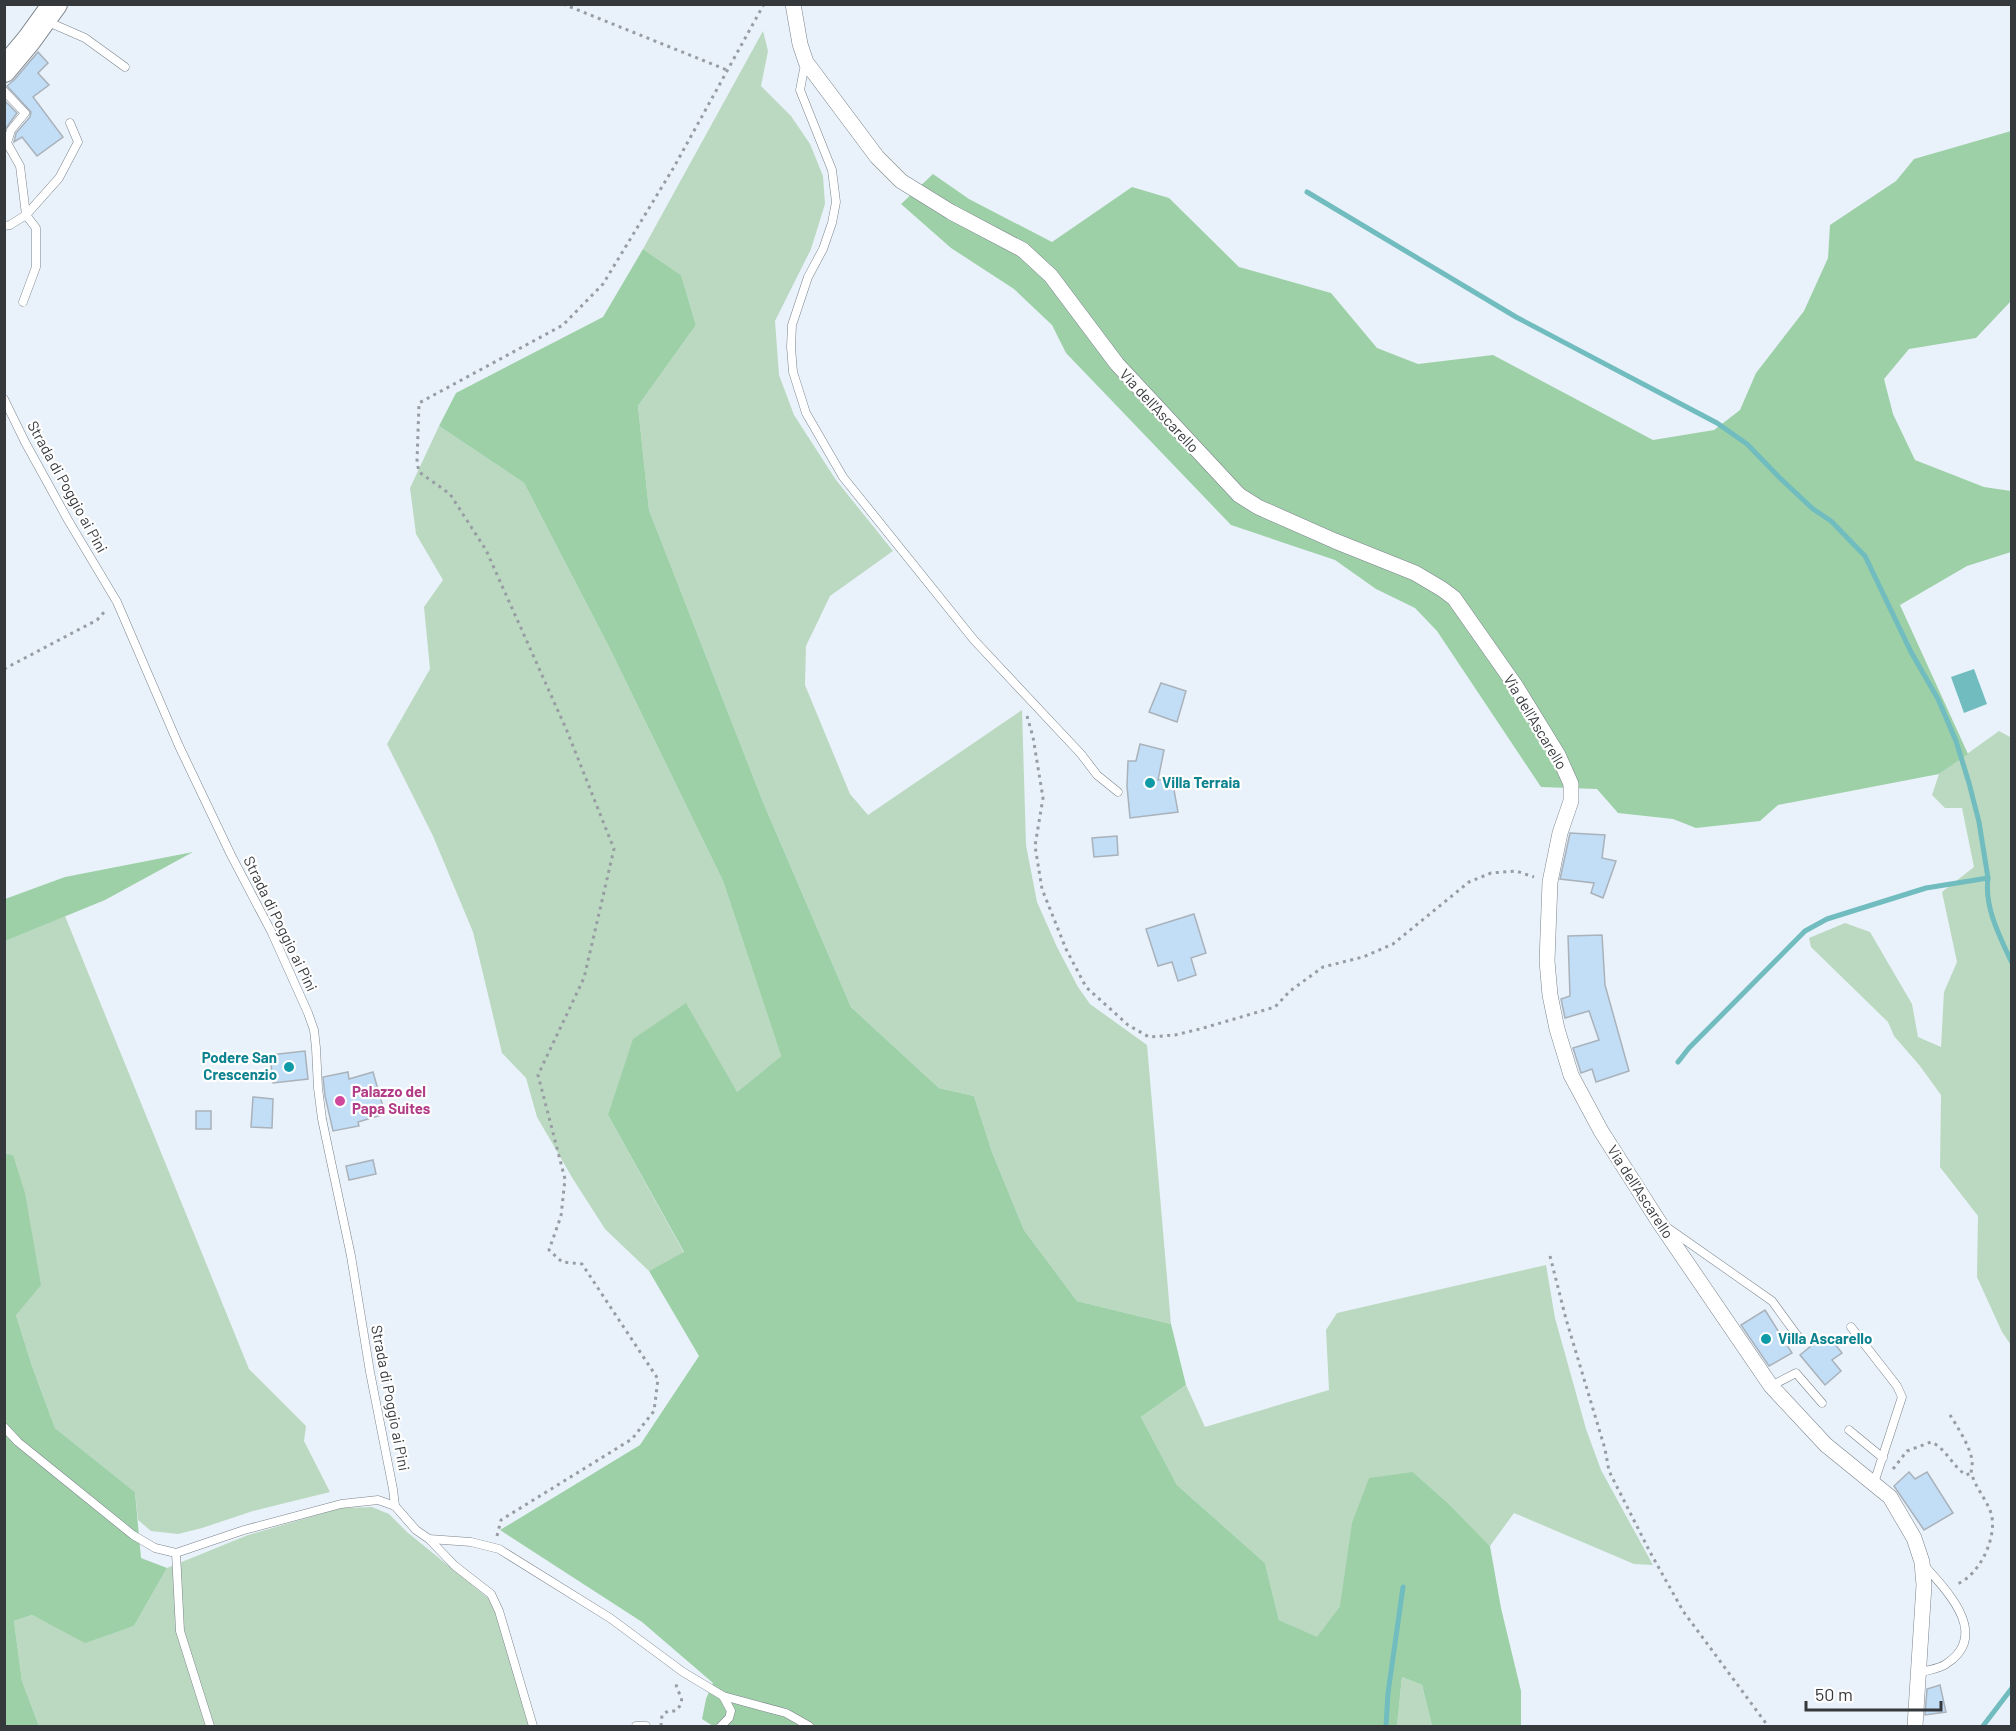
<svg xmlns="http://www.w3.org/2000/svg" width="2016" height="1731" viewBox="0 0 2016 1731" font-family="Barlow,sans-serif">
<rect width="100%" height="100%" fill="#e9f2fa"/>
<g fill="#bbd9c0">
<polygon points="763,31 768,51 761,86 791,116 810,144 823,176 825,204 811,249 775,321 779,375 794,415 836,480 893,551 830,596 806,646 805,685 850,794 868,815 1022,710 1026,845 1037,902 1057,947 1078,987 1090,1004 1147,1045 1171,1324 1077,1301 1024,1230 992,1152 974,1096 939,1088 851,1007 763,802 649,510 638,406 696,325 681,275 643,249"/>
<polygon points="439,426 524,483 610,649 723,881 781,1056 737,1092 608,1115 684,1253 649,1271 605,1229 573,1179 537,1117 526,1078 502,1053 473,932 433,836 387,744 430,669 424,607 443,580 416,534 410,488"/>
<polygon points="1999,731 2012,738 2011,1345 2002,1332 1977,1277 1978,1216 1940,1167 1941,1095 1920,1066 1894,1036 1888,1022 1811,947 1809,938 1845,923 1870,932 1912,1004 1918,1037 1941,1047 1944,992 1957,962 1942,892 1974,867 1962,808 1945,808 1932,795 1939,774"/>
<polygon points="65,916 249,1369 306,1426 304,1441 330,1492 253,1511 202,1528 178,1534 151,1531 138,1520 135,1492 55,1428 32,1366 16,1315 13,1155 5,1153 4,941"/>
<polygon points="1546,1265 1555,1318 1586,1429 1601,1470 1653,1565 1634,1564 1514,1513 1490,1546 1449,1504 1413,1472 1340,1606 1317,1638 1279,1620 1265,1563 1177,1485 1141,1417 1186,1385 1205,1427 1329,1390 1326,1330 1337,1313"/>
<polygon points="372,1507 389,1514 407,1532 488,1598 496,1612 529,1726 39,1726 22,1681 14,1621 32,1615 85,1642 134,1626 167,1568 248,1535 341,1508"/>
<polygon points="1402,1677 1422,1685 1432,1726 1397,1726"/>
</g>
<g fill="#9ed0a8">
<polygon points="2011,131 2011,301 1976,338 1909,349 1884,379 1893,414 1915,460 1984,487 2011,491 2011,552 1967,566 1900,605 1968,754 1939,774 1778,805 1760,821 1696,828 1673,819 1618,813 1597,789 1541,787 1437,631 1415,608 1376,589 1335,560 1231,525 1066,353 1052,325 1014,289 951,248 901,204 933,174 969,199 1052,242 1132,187 1169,198 1239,267 1331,293 1377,348 1418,364 1493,355 1653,440 1714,430 1740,410 1756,373 1804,311 1828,258 1830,225 1896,181 1914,159"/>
<polygon points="643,249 681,275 696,325 638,406 649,510 763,802 851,1007 939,1088 974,1096 992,1152 1024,1230 1077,1301 1171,1324 1186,1385 1141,1417 1177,1485 1265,1563 1279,1620 1317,1637 1340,1606 1352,1523 1369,1478 1413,1472 1449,1504 1490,1546 1501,1608 1521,1691 1521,1726 1432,1726 1422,1685 1402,1677 1397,1726 713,1726 702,1719 706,1699 713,1683 642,1622 500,1530 640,1445 699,1356 649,1271 684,1252 608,1115 633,1039 686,1003 737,1092 781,1056 723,881 610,649 524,483 439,426 456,393 603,317"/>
<polygon points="193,852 105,900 5,941 5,899 65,877"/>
<polygon points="4,1153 13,1155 25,1193 41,1285 16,1315 32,1366 55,1428 135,1492 141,1558 167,1568 134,1626 85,1643 32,1615 14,1621 22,1681 39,1726 5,1726"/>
</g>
<polygon fill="#70bcbf" points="1974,669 1987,704 1964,713 1951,677"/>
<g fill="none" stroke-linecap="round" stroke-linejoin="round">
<g stroke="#70bcbf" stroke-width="5">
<path d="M 1307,192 L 1516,317 L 1717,423 L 1747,444 L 1781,479 L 1813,509 L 1831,521 L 1865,556 L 1911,652 L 1938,699 L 1956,741 L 1969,783 L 1979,822 L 1988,878 C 1984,907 2000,937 2012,963"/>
<polyline points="1678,1062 1689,1048 1805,931 1827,919 1926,888 1988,878"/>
<polyline points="1386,1726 1388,1693 1403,1587"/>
<polyline points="1983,1726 2012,1688"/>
</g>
</g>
<g fill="#c2ddf6" stroke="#a9b2ba" stroke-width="1.5">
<polygon points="38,52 48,63 38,73 49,85 33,97 63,137 37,156 22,137 14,142 16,133 30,117 31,112 7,86 15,79"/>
<polygon points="4,100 17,113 4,131"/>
<polygon points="1161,683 1186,691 1177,722 1149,712"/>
<polygon points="1140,744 1164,750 1158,780 1172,779 1178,812 1130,818 1127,786 1128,761 1136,761"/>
<polygon points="1570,833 1605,835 1602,858 1616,861 1603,898 1591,893 1594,883 1560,879"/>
<polygon points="1117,836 1118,855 1094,857 1092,838"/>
<polygon points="1194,914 1206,953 1191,958 1196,975 1178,981 1172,962 1158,966 1146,929"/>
<polygon points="1602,935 1605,985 1629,1071 1596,1082 1592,1069 1581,1073 1573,1048 1599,1040 1589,1011 1565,1018 1561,999 1570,996 1568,936"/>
<polygon points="305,1051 308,1079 273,1083 270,1055"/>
<polygon points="348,1072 349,1079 373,1072 385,1114 358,1122 359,1126 333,1131 325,1096 323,1077"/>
<polygon points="253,1097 273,1099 272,1128 251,1127"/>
<rect x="196" y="1111" width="15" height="18"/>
<polygon points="373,1160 376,1174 349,1180 346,1166"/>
<polygon points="1765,1310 1792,1353 1769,1366 1741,1325"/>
<polygon points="1830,1338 1842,1353 1832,1360 1841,1371 1825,1385 1800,1355 1817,1341 1820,1345"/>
<polygon points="1909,1472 1915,1479 1927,1472 1953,1513 1924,1530 1894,1486"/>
<polygon points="1940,1685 1946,1712 1925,1715 1927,1689"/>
</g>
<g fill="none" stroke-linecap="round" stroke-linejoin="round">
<defs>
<g id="lane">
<polyline points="46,21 85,38 125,67"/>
<polyline points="805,64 800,90 832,170 836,202 832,223 823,249 808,277 792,325 791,347 793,372 806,413 843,477 974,640 1081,754 1097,775 1118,792"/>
<polyline points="4,91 25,113 11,130 7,143 20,166 26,215 10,225 4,226"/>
<polyline points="23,302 36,267 36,228 26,215 59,178 78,142 70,123"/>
<polyline points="4,399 25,442 68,520 117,602 179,746 231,855 272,933 308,1013 314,1030 316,1048 318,1088 322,1119 351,1256 370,1372 393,1489 395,1506"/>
<polyline points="1665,1226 1772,1301 1799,1338"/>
<polyline points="1851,1327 1897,1386 1902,1397 1874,1483"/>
<polyline points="1771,1386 1796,1373 1822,1403"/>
<polyline points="4,1427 18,1442 133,1535 155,1548 176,1553 244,1530 341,1504 378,1500 395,1506 416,1530 429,1539 471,1542 499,1549 610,1618 683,1672 723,1696 786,1713 809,1726"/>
<polyline points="1849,1430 1883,1458"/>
<polyline points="429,1539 455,1566 491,1594 499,1611 533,1726"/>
<polyline points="176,1553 180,1631 210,1726"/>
<path d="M 1919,1673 C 1927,1670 1939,1669 1946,1664 C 1991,1635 1947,1591 1924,1565"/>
<polyline points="636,1726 646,1726"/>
<polyline points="721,1726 729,1718 731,1711 723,1696"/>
</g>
<polyline id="street" points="793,4 800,44 806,62 877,157 901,181 951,212 1023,250 1051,276 1117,364 1239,495 1258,507 1335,541 1415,573 1442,589 1454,598 1515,685 1558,755 1571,784 1571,801 1560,833 1550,882 1547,961 1550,995 1557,1029 1571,1075 1601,1131 1659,1222 1771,1386 1826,1445 1890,1497 1914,1538 1922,1562 1924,1585 1915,1726"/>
<polyline id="primary" points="4,70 29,40 55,4"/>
</defs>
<use href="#lane" stroke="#7b838b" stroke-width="9"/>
<use href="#street" stroke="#7b838b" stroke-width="16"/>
<use href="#primary" stroke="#7b838b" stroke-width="26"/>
<g stroke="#979da3" stroke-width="3" stroke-dasharray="3 4.5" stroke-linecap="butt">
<polyline points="563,4 727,70"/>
<polyline points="4,669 97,620 107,609"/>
<polyline points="1027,716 1033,737 1043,798 1035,846 1042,889 1066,949 1086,987 1128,1025 1149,1037 1175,1035 1200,1029 1275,1007 1290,991 1323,967 1363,957 1393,944 1469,882 1491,873 1516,871 1534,877"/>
<polyline points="1550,1256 1566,1319 1605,1449 1609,1471 1650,1552 1683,1611 1768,1726"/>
<path d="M 1950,1415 C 1957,1426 1971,1448 1972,1461 C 1973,1465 1970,1470 1972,1475 C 1976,1488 1986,1499 1991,1513 C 1998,1536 1980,1575 1957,1584"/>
<path d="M 1893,1469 L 1907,1451 L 1931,1442 C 1946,1448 1952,1466 1966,1475 L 1971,1473"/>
<polyline points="497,1536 501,1520 632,1439 654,1411 658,1379 582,1264 562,1262 549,1250 561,1216 565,1179 538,1075 584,978 614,849 567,731 486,550 450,494 419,472 417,462 419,403 563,325 603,284 674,167 764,4"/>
<path d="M 661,1726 L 662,1715 L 668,1711 L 676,1711 C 688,1697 677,1696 676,1683"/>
</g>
<use href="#lane" stroke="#fff" stroke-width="8"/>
<use href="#street" stroke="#fff" stroke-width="15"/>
<use href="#primary" stroke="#fff" stroke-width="24"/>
</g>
<g fill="#0f9aa8" stroke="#fefefe" stroke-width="2">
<circle cx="1150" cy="783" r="6"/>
<circle cx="289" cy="1067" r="6"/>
<circle cx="1766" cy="1339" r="6"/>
</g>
<circle fill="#d1479c" stroke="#fefefe" stroke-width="2" cx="340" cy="1101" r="6"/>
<g text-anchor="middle" stroke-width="4.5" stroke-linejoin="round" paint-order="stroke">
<g font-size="15" fill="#36393c" stroke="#fefefe">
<text transform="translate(1159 411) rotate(47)" y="5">Via dell'Ascarello</text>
<text transform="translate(67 487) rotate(61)" y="5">Strada di Poggio ai Pini</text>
<text transform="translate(1535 722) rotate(59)" y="5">Via dell'Ascarello</text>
<text transform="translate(280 924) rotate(64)" y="5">Strada di Poggio ai Pini</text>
<text transform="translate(1640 1192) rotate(57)" y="5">Via dell'Ascarello</text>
<text transform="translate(390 1398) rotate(79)" y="5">Strada di Poggio ai Pini</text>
</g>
<g font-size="15" font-weight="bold" fill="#0d838f" stroke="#fefefe" text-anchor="start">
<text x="1162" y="788">Villa Terraia</text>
<text x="277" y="1063" text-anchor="end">Podere San<tspan x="277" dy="17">Crescenzio</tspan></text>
<text x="1778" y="1344">Villa Ascarello</text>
</g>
<g font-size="15" font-weight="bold" fill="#b23c85" stroke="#fefefe" text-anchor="start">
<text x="352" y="1097">Palazzo del<tspan x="352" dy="17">Papa Suites</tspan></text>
</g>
</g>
<rect width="2016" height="1731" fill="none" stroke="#36393c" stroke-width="12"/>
<path d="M1806 1701v9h135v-9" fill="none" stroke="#36393c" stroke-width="3"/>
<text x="1815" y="1701" font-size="18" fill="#36393c" stroke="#fefefe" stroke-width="4.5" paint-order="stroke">50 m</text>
</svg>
